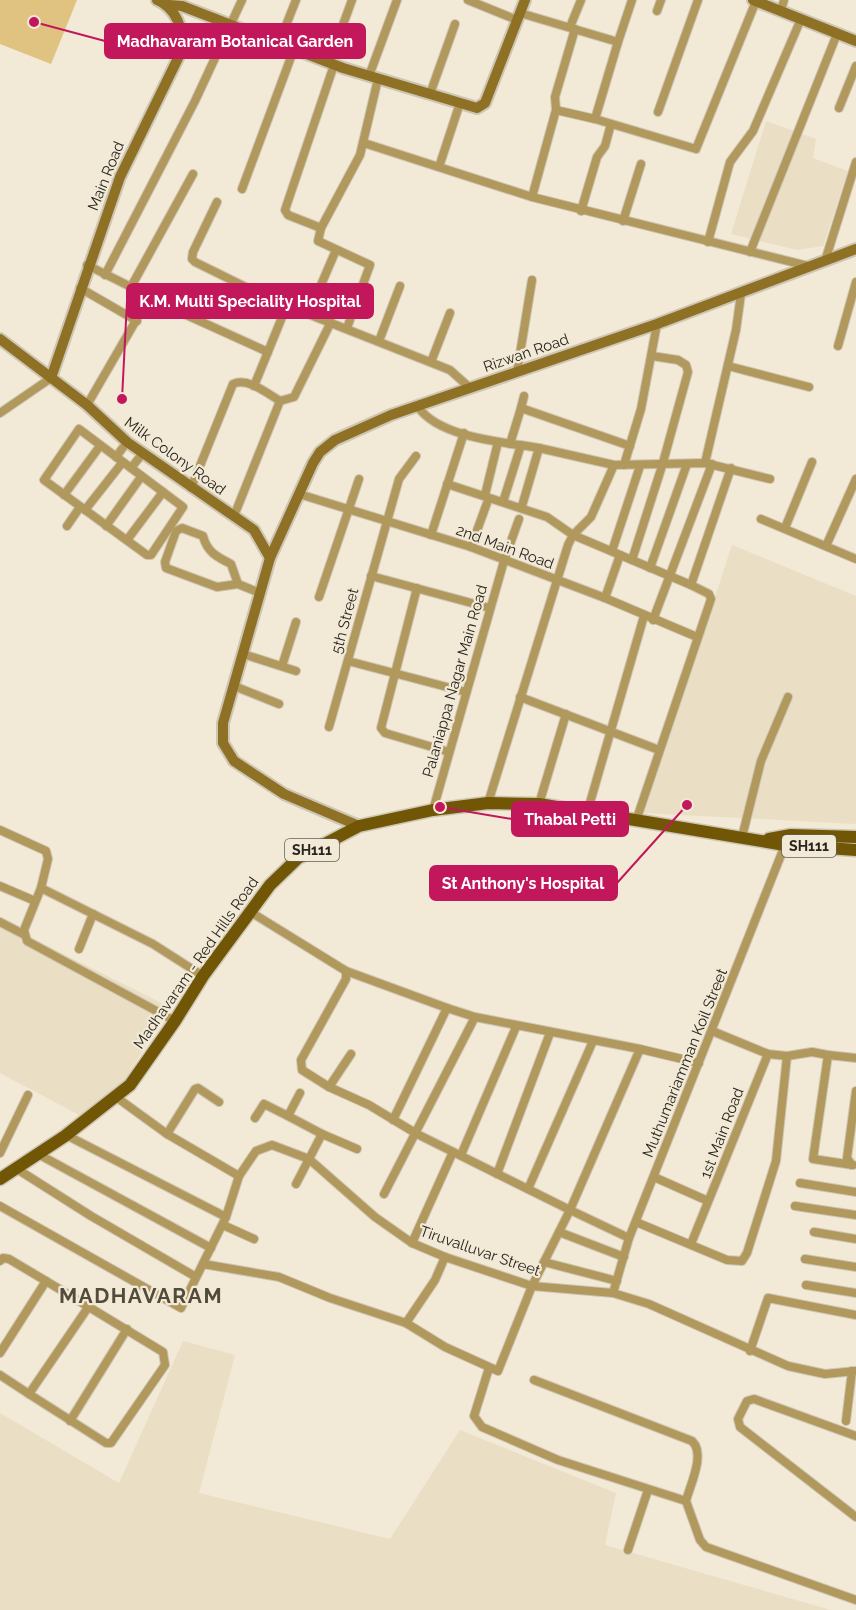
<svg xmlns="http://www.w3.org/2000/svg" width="856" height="1610" viewBox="0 0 856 1610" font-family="Raleway,sans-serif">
<rect width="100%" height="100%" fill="#f2e9d6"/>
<g fill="#eadfc5">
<polygon points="766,121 816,139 813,158 848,171 823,246 797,250 731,234"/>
<polygon points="732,545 856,596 856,824 644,813"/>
<polygon points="0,922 169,1007 123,1083 81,1116 0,1073"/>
<polygon points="183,1341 235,1355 199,1493 390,1539 460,1430 616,1493 605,1545 831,1610 0,1610 0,1413 119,1483"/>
</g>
<polygon fill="#e0c380" points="0,0 77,0 51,64 0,44"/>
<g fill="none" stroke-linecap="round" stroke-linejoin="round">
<defs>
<g id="street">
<polyline points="468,0 517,20"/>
<polyline points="657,11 661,0"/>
<polyline points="781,11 784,0"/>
<polyline points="520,13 618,42 595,119 556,110 532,197"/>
<polyline points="570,27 581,0"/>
<polyline points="618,42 632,0"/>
<polyline points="279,43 296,0"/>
<polyline points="329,63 352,0"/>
<polyline points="334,65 285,210 288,215 321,228 360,155 378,79"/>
<polyline points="369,76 397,0"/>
<polyline points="430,94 455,24"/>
<polyline points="839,108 856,66"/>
<polyline points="556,110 555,97 575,29"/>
<polyline points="658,112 698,0"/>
<polyline points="595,119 696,149 756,1"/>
<polyline points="364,143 532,197 808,266"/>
<polyline points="439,167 460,103"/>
<polyline points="242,189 294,49"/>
<polyline points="217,202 193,252 192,259 195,262 270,299 450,370 470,388"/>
<polyline points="581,211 597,157 605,146 611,124"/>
<polyline points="623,221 641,164"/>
<polyline points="321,228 318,241 370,265 347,328"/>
<polyline points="708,242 730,162 753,131 801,19"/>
<polyline points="750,252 837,34"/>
<polyline points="825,261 856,162"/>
<polyline points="87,265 131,287 193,174"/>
<polyline points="105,275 195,101 242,0"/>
<polyline points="80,288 137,321"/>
<polyline points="309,313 336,250"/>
<polyline points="379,341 400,286"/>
<polyline points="838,346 856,282"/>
<polyline points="431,362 450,313"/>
<polyline points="728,366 809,387"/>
<polyline points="517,372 532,280"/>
<polyline points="254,386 287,305"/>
<polyline points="87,405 149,298 268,352"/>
<path d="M 418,407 C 440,438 503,442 539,448"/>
<polyline points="521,408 524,396"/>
<polyline points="0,413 51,378"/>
<polygon points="79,429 183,507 151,555 147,555 44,480"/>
<polyline points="510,444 521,408 630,446"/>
<polyline points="116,457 127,442"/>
<polyline points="705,463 736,330 741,294"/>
<polyline points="624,465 641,409 657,324"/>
<polyline points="131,468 143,453"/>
<polyline points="447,484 547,517 573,535 691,585 731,468"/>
<path d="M 191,488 L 233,384 C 248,377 268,394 280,401"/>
<polyline points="299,494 471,547 605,598 697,637"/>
<polyline points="64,495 100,446"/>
<polyline points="485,495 498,442"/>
<polyline points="503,502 521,445"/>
<polyline points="522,506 539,448 614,465 705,463 770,479"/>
<polyline points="85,510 122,463"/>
<polyline points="234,516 280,401 294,397 331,322"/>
<polyline points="761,519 856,559"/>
<polyline points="67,526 80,507"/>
<polyline points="106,526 141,477"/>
<polyline points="785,528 812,462"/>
<polyline points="431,535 464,433"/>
<polyline points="127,540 163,492"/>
<polyline points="826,546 856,479"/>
<polyline points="471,547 487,503"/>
<polyline points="612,551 640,466"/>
<polyline points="632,560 662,466 688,372 686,365 678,360 652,356"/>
<polyline points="650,568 687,464"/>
<polyline points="371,576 490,608"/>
<path d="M 238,584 L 231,564 C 217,557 207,552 203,536 L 182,528 L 176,531 L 165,562 L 166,568 L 217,587 L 238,584 L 260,593"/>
<polyline points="417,588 381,728 385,733 449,752"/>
<polyline points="319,597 359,479"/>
<polyline points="605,598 620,555"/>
<polyline points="653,620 712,464"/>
<polyline points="243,654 296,671"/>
<polyline points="348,661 466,692"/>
<polyline points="282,666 296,622"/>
<polyline points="234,686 279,704"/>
<polyline points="520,697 659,750"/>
<polyline points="329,727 399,479 416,456"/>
<polyline points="488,803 568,545 573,535 591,517 614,465"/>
<polyline points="539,804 566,714"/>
<polyline points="433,810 504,561 519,519"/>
<polyline points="587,813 644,616"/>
<polyline points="636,821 711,599 709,594 691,585"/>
<polyline points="0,830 46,851 48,859 41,888 153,944 203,976"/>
<polyline points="742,837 761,761 788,697"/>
<polyline points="0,886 35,901"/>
<polyline points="41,888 24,930 27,941 175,1021"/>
<polyline points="249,911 346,971 346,979 301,1060 302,1070 329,1087 351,1054"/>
<polyline points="0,922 23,934"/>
<polyline points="79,949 93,914"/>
<polyline points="346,971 447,1008"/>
<polyline points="640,1049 699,1063"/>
<polyline points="787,1056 812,1052 828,1055"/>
<polyline points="329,1087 369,1105 417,1134 570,1210 640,1049 475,1017 384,1194"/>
<polyline points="300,1093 288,1116 322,1134"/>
<polyline points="116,1097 167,1134 195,1089 198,1088 219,1102"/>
<polyline points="255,1118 264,1104 288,1116"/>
<polyline points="393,1120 447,1008 475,1017"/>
<polyline points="167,1134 239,1176"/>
<polyline points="66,1135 226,1217"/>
<polyline points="0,1153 28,1095"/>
<polyline points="38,1154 211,1248"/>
<polyline points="461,1155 516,1027"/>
<polyline points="852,1165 847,1158 856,1091"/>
<polyline points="853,1165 813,1159 828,1055 856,1058"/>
<polyline points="17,1169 91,1216 196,1277"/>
<polyline points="497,1174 550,1033"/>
<polyline points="654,1177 708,1201"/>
<polyline points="800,1183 856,1192"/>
<polyline points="296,1184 322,1134 357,1149"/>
<polyline points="528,1189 593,1041"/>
<polyline points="0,1206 181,1308 226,1217 239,1176 256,1151 272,1145 309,1159 375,1217 412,1243 445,1257 532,1286 613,1293 649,1304 788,1366 825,1374 856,1371"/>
<polyline points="795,1206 856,1215"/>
<polyline points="636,1222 727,1260 742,1261 747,1253 776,1161 787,1056 768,1054 712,1031"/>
<polyline points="223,1225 254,1239"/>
<polyline points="559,1232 624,1257"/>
<polyline points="814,1232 856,1239"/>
<polyline points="412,1243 453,1152"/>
<polyline points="691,1244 768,1054"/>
<polyline points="805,1259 856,1267"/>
<polyline points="0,1261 3,1258 9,1259 46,1281"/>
<polyline points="544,1262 617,1281"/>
<polyline points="203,1264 279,1277 330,1298 406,1323 445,1347 498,1371 532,1286 570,1210 629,1238"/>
<polyline points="806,1285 856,1293"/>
<polyline points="613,1293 629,1238 785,845"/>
<polyline points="406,1323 435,1280 445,1257"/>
<polyline points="750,1351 768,1298 856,1315"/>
<polyline points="0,1353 46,1281 163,1352 165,1365 111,1443 106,1443 29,1394"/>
<polyline points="489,1368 474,1416 482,1427 558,1460 686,1501 700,1540 706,1547 856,1600"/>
<polyline points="0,1375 29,1394 89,1306"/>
<path d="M 534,1380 L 692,1441 C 706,1454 690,1485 686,1501"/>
<polyline points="70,1421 127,1329"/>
<polyline points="846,1421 852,1371"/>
<polyline points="856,1436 754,1399 747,1401 738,1419 740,1427 856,1517"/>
<polyline points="628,1550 648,1490"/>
</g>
<g id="secondary">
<polyline points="753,0 856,41"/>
<polyline points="169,5 182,6 343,68 477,108 485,103 525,0"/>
<polyline points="0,339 87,405 127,442 254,530 270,558"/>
<path d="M 51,378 L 120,177 L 182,50 C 184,29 176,8 157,0"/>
<polyline points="359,826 284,794 234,761 223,743 223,723 270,558 313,463 320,452 335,440 391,415 657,324 856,249"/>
</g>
<g id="primary">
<polyline points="769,839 791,835 856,837"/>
<polyline points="0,1179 65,1136 130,1085 175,1021 203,976 270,885 298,858 359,826 433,810 488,803 539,804 785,845 856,850"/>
</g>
</defs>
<use href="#street" stroke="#cec6b5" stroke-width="10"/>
<use href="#secondary" stroke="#cec6b5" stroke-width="14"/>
<use href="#primary" stroke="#cec6b5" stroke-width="15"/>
<use href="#street" stroke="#b1985d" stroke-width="8"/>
<use href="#secondary" stroke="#8e7124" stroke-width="10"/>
<use href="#primary" stroke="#715606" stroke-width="12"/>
</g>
<g text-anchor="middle" stroke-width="4.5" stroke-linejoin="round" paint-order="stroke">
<g fill="#f2e9d6" stroke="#656055" stroke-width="1.5">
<rect x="782" y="835" width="54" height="22" rx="4.5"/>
<rect x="285" y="839" width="54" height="22" rx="4.5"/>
</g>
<g font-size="14" font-weight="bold" fill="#28251e">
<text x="809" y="851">SH111</text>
<text x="312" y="855">SH111</text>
</g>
<g font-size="15" fill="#28251e" stroke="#f2e9d6">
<text transform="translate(106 176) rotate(-68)" y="5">Main Road</text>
<text transform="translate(526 353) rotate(-19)" y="5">Rizwan Road</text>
<text transform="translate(175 456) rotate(36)" y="5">Milk Colony Road</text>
<text transform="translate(505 547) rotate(20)" y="5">2nd Main Road</text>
<text transform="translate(345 621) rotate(-75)" y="5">5th Street</text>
<text transform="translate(455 681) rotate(-74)" y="5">Palaniappa Nagar Main Road</text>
<text transform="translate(196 963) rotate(-55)" y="5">Madhavaram - Red Hills Road</text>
<text transform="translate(685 1063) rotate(-68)" y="5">Muthumariamman Koil Street</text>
<text transform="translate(722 1133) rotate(-69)" y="5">1st Main Road</text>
<text transform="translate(480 1251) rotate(19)" y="5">Tiruvalluvar Street</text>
</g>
<g font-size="21" font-weight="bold" letter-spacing="1.5" fill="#524b3b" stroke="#f2e9d6">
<text x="141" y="1303">MADHAVARAM</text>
</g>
</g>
<path fill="none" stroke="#c2185b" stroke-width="2" d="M34 22L105 41M122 399L127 301M440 807L512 819M687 805L617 883"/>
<g fill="#c2185b" stroke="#f2e9d6" stroke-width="2">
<circle cx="34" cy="22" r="6"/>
<circle cx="122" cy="399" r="6"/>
<circle cx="440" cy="807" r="6"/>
<circle cx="687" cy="805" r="6"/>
</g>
<g fill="#c2185b" stroke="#c2185b" stroke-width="2">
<rect x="105" y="24" width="260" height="34" rx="6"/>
<rect x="127" y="284" width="246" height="34" rx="6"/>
<rect x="512" y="802" width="116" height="34" rx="6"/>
<rect x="430" y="866" width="187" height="34" rx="6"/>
</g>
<g font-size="16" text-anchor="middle" font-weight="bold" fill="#fff">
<text x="235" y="47">Madhavaram Botanical Garden</text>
<text x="250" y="307">K.M. Multi Speciality Hospital</text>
<text x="570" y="825">Thabal Petti</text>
<text x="523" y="889">St Anthony's Hospital</text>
</g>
</svg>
